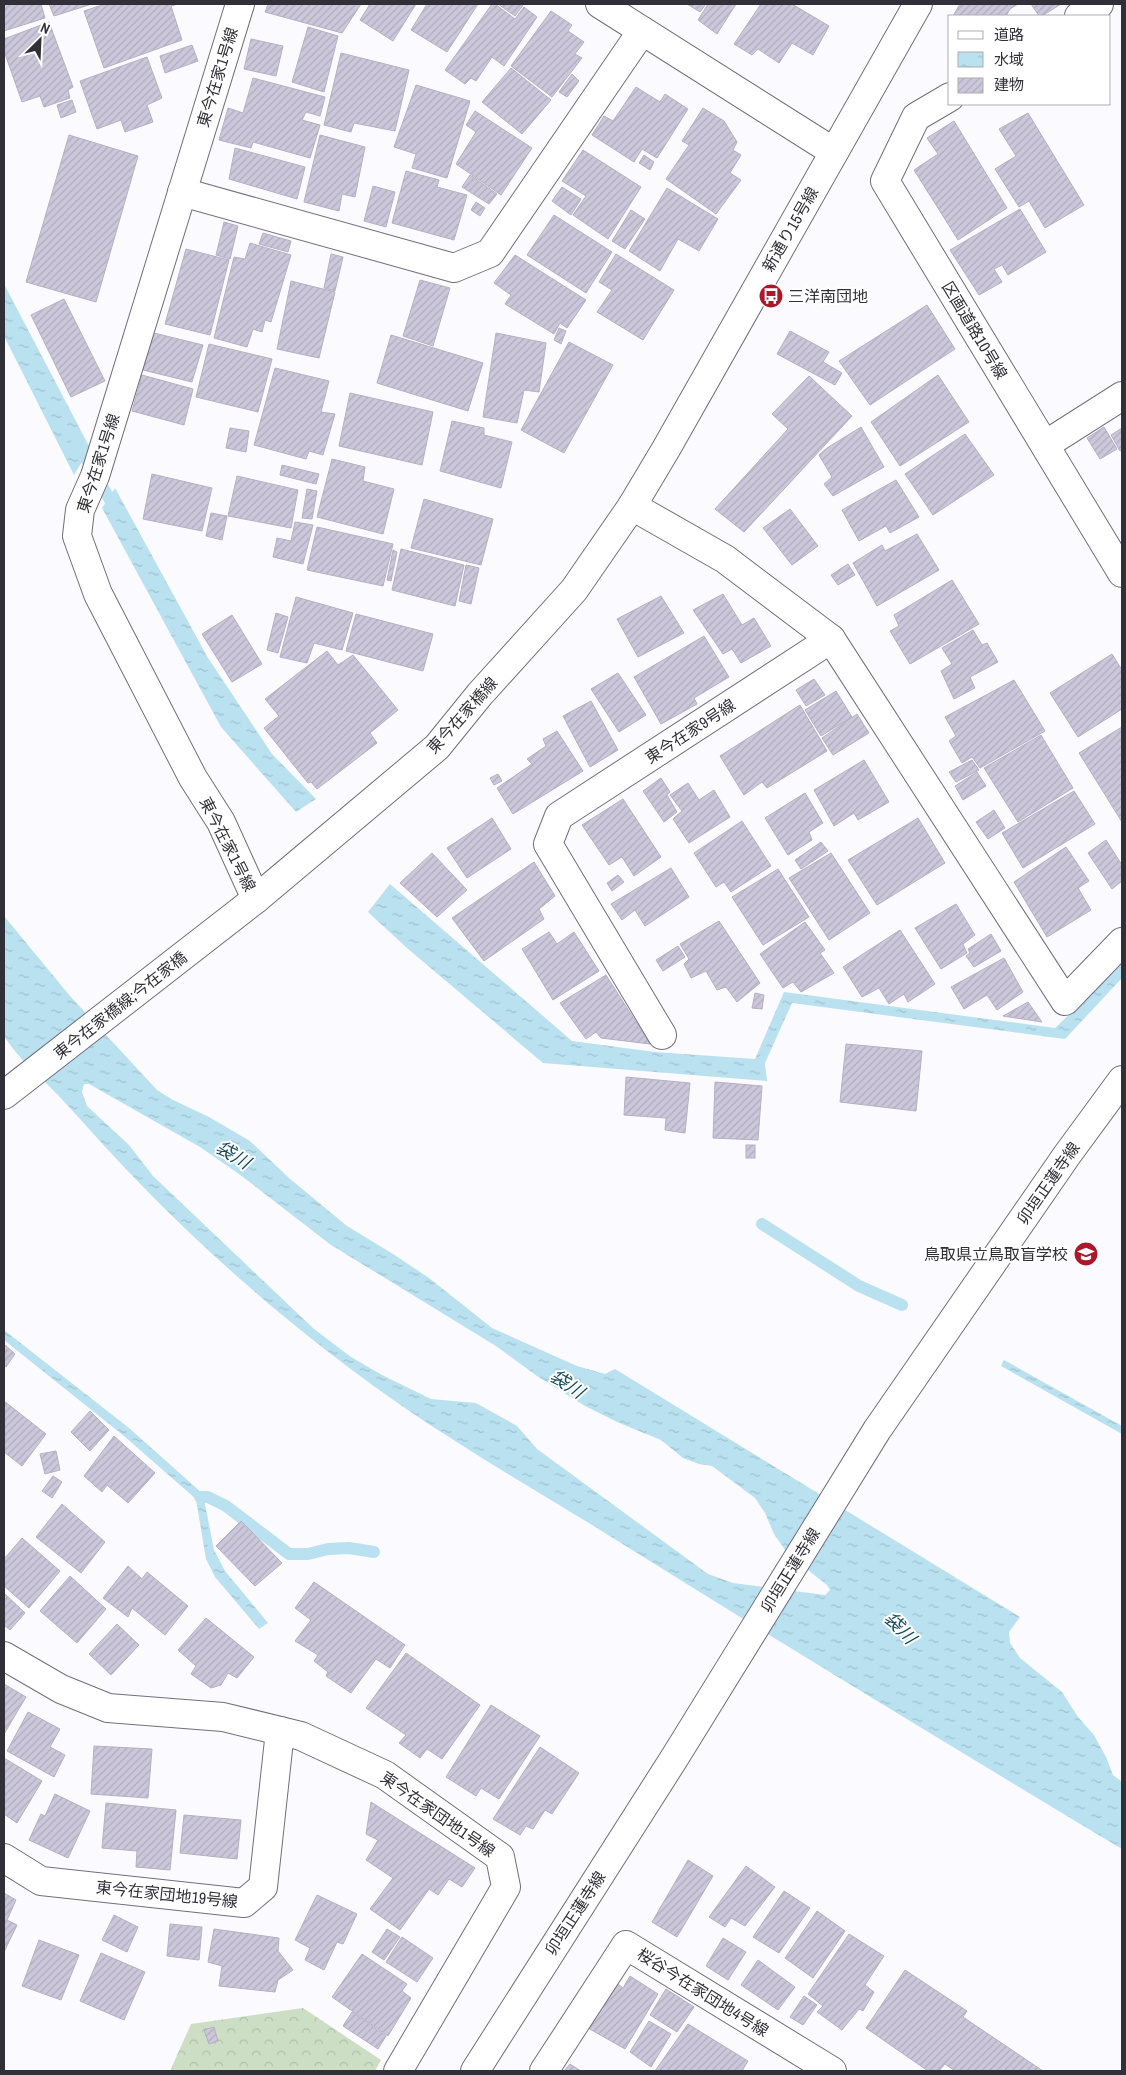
<svg xmlns="http://www.w3.org/2000/svg" width="1126" height="2075" viewBox="0 0 1126 2075" font-family="'Archivo Narrow','Noto Sans JP',sans-serif">
<defs>
<pattern id="forest-crowns" width="20" height="18" patternUnits="userSpaceOnUse" patternTransform="scale(1.25)"><rect width="20" height="18" fill="#ccdfc5"/><path d="M2 6a3 3 0 1 1 6 0M12 15a3 3 0 1 1 6 0" fill="none" stroke="#b0c0aa"/></pattern>
<pattern id="water-ripples" width="26" height="14" patternUnits="userSpaceOnUse" patternTransform="scale(1.25)"><rect width="26" height="14" fill="#b9e1ef"/><path d="M2 4q2-2 4 0t4 0M15 11q2-2 4 0t4 0" fill="none" stroke="#a0c1ce"/></pattern>
<pattern id="building-hatch" width="6" height="6" patternUnits="userSpaceOnUse" patternTransform="scale(1.25)"><rect width="6" height="6" fill="#ccc8db"/><path d="M-1 1l2-2M0 6l6-6M5 7l2-2" fill="none" stroke="#b0acbd"/></pattern>
</defs>
<rect width="100%" height="100%" fill="#fbfafe"/>
<polygon fill="url(#forest-crowns)" points="303,2008 381,2060 375,2071 170,2071 191,2024"/>
<g fill="url(#water-ripples)" fill-rule="evenodd">
<polygon points="4,284 90,448 74,475 4,336"/>
<polygon points="115,488 208,658 272,754 316,799 296,812 221,727 102,508"/>
<polygon points="390,884 572,1041 655,1052 755,1059 784,992 1055,1028 1122,964 1122,978 1065,1039 792,1003 765,1063 767,1081 543,1063 407,948 368,912"/>
<path d="M 4,916 L 70,996 L 157,1090 L 173,1100 L 209,1117 L 250,1141 L 289,1178 L 347,1226 L 393,1254 L 429,1278 L 492,1328 L 577,1366 L 605,1374 L 615,1369 L 1020,1617 L 1009,1632 L 1010,1643 L 1020,1658 L 1062,1692 L 1078,1717 L 1094,1735 L 1106,1757 L 1113,1775 L 1122,1782 L 1122,1849 C 954,1748 787,1647 621,1543 C 548,1497 473,1455 402,1406 C 287,1326 182,1233 89,1129 C 75,1113 61,1098 46,1083 C 31,1068 15,1054 4,1036 ZM 84,1084 L 89,1084 L 200,1147 L 239,1174 L 331,1245 L 496,1346 L 537,1376 L 585,1406 L 617,1422 L 661,1440 L 683,1458 L 699,1464 L 712,1466 L 755,1498 L 765,1513 L 774,1534 L 788,1554 L 827,1585 L 830,1590 L 825,1595 L 733,1583 L 708,1574 L 537,1449 L 517,1426 L 476,1403 L 431,1399 L 382,1375 L 351,1357 L 314,1329 L 153,1176 L 129,1145 L 87,1106 L 82,1092 Z"/>
<polygon points="4,1330 129,1428 203,1494 214,1550 225,1571 268,1623 259,1629 215,1577 206,1559 196,1499 124,1436 4,1340"/>
<polygon points="1004,1360 1122,1426 1122,1434 1001,1366"/>
</g>
<g fill="none" stroke-linecap="round" stroke-linejoin="round">
<g stroke="#b9e1ef" stroke-width="12">
<polyline points="77,443 117,512"/>
<polyline points="762,1224 859,1286 902,1305"/>
<polyline points="200,1497 208,1497 226,1506 289,1554 308,1554 328,1549 349,1548 374,1552"/>
</g>
</g>
<g fill="url(#building-hatch)" stroke="#b5b0c3">
<polygon points="4,4 41,4 45,18 4,31"/>
<polygon points="49,4 92,4 54,16"/>
<polygon points="105,4 178,4 171,6 182,40 104,68 84,11"/>
<polygon points="268,4 361,4 342,33 265,12"/>
<polygon points="370,4 416,4 393,41 360,20"/>
<polygon points="427,4 478,4 447,52 411,30"/>
<polygon points="492,4 495,4 515,19 524,7 537,17 504,66 492,57 476,81 471,78 465,84 445,70"/>
<polygon points="498,4 524,4 515,16"/>
<polygon points="687,4 706,4 700,12"/>
<polygon points="708,4 736,4 717,34 698,20"/>
<polygon points="761,4 792,4 829,26 813,55 792,43 779,63 758,49 752,55 734,44"/>
<polygon points="960,4 1018,4 1010,9 1006,16 953,16"/>
<polygon points="1031,4 1061,4 1042,16 1039,16"/>
<polygon points="551,11 572,25 568,31 584,42 575,54 582,58 552,97 511,66"/>
<polygon points="49,22 73,87 68,90 70,98 44,107 40,96 22,102 4,51 4,39"/>
<polygon points="308,27 338,36 324,92 292,82"/>
<polygon points="251,39 283,46 276,76 244,69"/>
<polygon points="192,45 198,61 165,73 160,56"/>
<polygon points="341,53 409,70 395,131 354,123 351,132 324,125"/>
<polygon points="147,57 162,98 147,105 153,122 125,132 121,120 97,129 80,81"/>
<polygon points="511,68 551,100 522,134 482,102"/>
<polygon points="572,74 579,81 567,97 559,92"/>
<polygon points="253,78 325,97 320,116 306,112 302,120 320,125 310,158 253,142 251,148 219,140 228,108 243,113"/>
<polygon points="416,85 470,101 447,178 412,168 416,154 394,147"/>
<polygon points="636,87 660,102 665,94 688,109 657,158 642,149 634,162 592,135 604,116 613,121"/>
<polygon points="72,100 76,112 61,118 57,105"/>
<polygon points="703,108 724,121 737,142 733,150 741,155 730,173 741,180 716,214 666,179 689,145 682,141"/>
<polygon points="475,111 532,148 501,195 456,164 476,132 466,125"/>
<polygon points="1028,113 1084,205 1045,228 1029,201 1019,207 995,169 1016,156 999,129"/>
<polygon points="954,121 1007,208 958,240 914,170 938,154 927,138"/>
<polygon points="69,135 138,156 96,302 26,282"/>
<polygon points="320,135 365,147 355,197 342,194 339,211 304,202"/>
<polygon points="235,148 305,167 297,199 229,179"/>
<polygon points="583,150 641,187 608,239 573,215 586,196 562,181"/>
<polygon points="644,155 654,162 650,170 639,163"/>
<polygon points="406,171 439,180 437,187 467,195 454,240 392,223"/>
<polygon points="470,175 497,194 489,204 462,187"/>
<polygon points="373,186 395,192 386,227 364,221"/>
<polygon points="562,187 581,199 571,215 552,201"/>
<polygon points="667,188 718,219 699,251 678,239 660,271 629,251"/>
<polygon points="476,202 485,208 480,216 471,210"/>
<polygon points="1020,209 1046,252 1008,275 1002,265 994,269 1002,282 979,295 950,250"/>
<polygon points="631,210 645,219 625,249 612,241"/>
<polygon points="554,215 612,252 586,293 527,255"/>
<polygon points="224,222 238,226 230,259 216,255"/>
<polygon points="263,233 291,241 288,252 259,244"/>
<polygon points="250,243 291,255 271,322 265,320 262,332 253,329 247,347 214,338 234,257 245,259"/>
<polygon points="186,249 229,260 210,335 165,324"/>
<polygon points="331,254 343,257 335,291 324,288"/>
<polygon points="616,254 674,290 643,340 597,312 612,290 599,282"/>
<polygon points="515,255 586,300 567,328 560,323 554,334 505,304 511,295 494,283"/>
<polygon points="420,280 450,288 433,346 403,336"/>
<polygon points="291,281 335,292 319,358 277,349"/>
<polygon points="64,299 105,381 71,397 31,315"/>
<polygon points="927,305 955,349 870,405 839,361"/>
<polygon points="559,328 566,331 561,344 554,340"/>
<polygon points="790,331 829,352 823,362 842,373 835,385 777,354"/>
<polygon points="154,333 203,345 192,382 143,370"/>
<polygon points="496,333 546,343 539,392 524,390 517,423 483,417"/>
<polygon points="391,335 483,363 468,411 377,383"/>
<polygon points="569,342 613,365 564,453 521,430"/>
<polygon points="209,344 272,359 258,412 196,397"/>
<polygon points="275,368 329,381 321,412 335,414 323,455 309,451 306,459 254,445"/>
<polygon points="142,375 193,389 184,425 132,411"/>
<polygon points="938,375 969,422 900,466 871,422"/>
<polygon points="809,376 852,416 744,532 715,509 788,429 772,414"/>
<polygon points="350,393 433,412 422,465 339,446"/>
<polygon points="452,421 484,428 484,435 512,442 501,488 440,471"/>
<polygon points="861,427 884,467 833,496 824,484 832,477 819,455 827,448"/>
<polygon points="1104,427 1117,449 1100,459 1087,438"/>
<polygon points="230,428 249,431 246,452 226,448"/>
<polygon points="1122,428 1122,450 1120,451 1111,435"/>
<polygon points="965,434 994,475 933,515 905,474"/>
<polygon points="332,459 365,467 363,481 394,489 383,534 317,517"/>
<polygon points="282,465 319,474 316,484 280,475"/>
<polygon points="152,474 212,488 202,531 143,519"/>
<polygon points="237,476 298,490 291,528 228,516"/>
<polygon points="896,480 919,517 890,533 886,526 859,541 842,510"/>
<polygon points="307,489 317,491 312,519 302,518"/>
<polygon points="424,499 493,519 481,565 411,548"/>
<polygon points="790,509 818,546 792,565 763,528"/>
<polygon points="211,513 227,516 222,540 206,536"/>
<polygon points="295,522 313,525 303,564 273,557 277,538 291,541"/>
<polygon points="317,527 393,544 383,586 307,570"/>
<polygon points="917,534 939,570 877,606 853,563 882,545 885,551"/>
<polygon points="401,549 464,565 455,606 392,590"/>
<polygon points="393,550 397,552 391,581 387,580"/>
<polygon points="848,564 855,575 838,585 831,575"/>
<polygon points="466,565 479,568 471,604 459,601"/>
<polygon points="952,580 979,624 910,664 890,631 899,626 894,615"/>
<polygon points="723,594 742,625 754,618 771,646 741,663 732,649 723,654 693,610"/>
<polygon points="661,596 684,633 638,657 617,619"/>
<polygon points="296,597 353,613 342,650 314,643 307,663 280,657"/>
<polygon points="276,613 288,617 278,653 267,650"/>
<polygon points="356,614 433,634 423,671 346,651"/>
<polygon points="232,615 262,664 232,682 202,634"/>
<polygon points="973,630 982,645 987,643 998,662 970,677 975,688 954,699 941,671 952,664 942,648"/>
<polygon points="704,636 729,677 694,698 697,704 661,724 634,677"/>
<polygon points="327,651 338,665 353,655 398,710 370,733 377,743 317,789 311,782 308,783 264,728 279,716 265,699"/>
<polygon points="1112,654 1122,670 1122,709 1078,737 1050,693"/>
<polygon points="618,673 646,715 619,732 591,689"/>
<polygon points="814,679 825,695 806,706 796,690"/>
<polygon points="1014,680 1045,731 980,768 972,757 962,763 949,741 956,736 945,717"/>
<polygon points="836,691 852,717 821,736 805,710"/>
<polygon points="591,701 618,750 590,767 563,716"/>
<polygon points="800,705 827,751 767,788 762,782 744,795 720,756"/>
<polygon points="857,714 869,733 833,755 822,738"/>
<polygon points="1122,727 1122,822 1079,753"/>
<polygon points="557,731 583,771 513,814 497,788 532,764 527,759 546,746 543,739"/>
<polygon points="1041,735 1073,788 1018,822 984,768"/>
<polygon points="864,760 889,802 858,820 854,813 834,826 814,790"/>
<polygon points="972,760 979,770 956,782 949,772"/>
<polygon points="977,772 986,786 963,800 955,786"/>
<polygon points="498,774 502,781 494,785 490,778"/>
<polygon points="661,778 670,792 667,795 677,812 664,822 643,791"/>
<polygon points="688,783 699,800 714,790 730,817 689,843 673,819 682,811 670,795"/>
<polygon points="1074,791 1095,824 1023,868 1002,833"/>
<polygon points="805,793 823,823 809,832 812,840 788,855 765,818"/>
<polygon points="623,799 661,857 634,876 622,857 609,865 582,825"/>
<polygon points="994,810 1005,828 988,839 976,822"/>
<polygon points="492,818 511,849 467,878 447,848"/>
<polygon points="918,818 945,863 877,905 848,860"/>
<polygon points="742,821 771,866 731,892 724,882 716,887 694,853"/>
<polygon points="1106,840 1122,865 1122,881 1112,889 1088,853"/>
<polygon points="821,842 828,851 801,869 795,860"/>
<polygon points="1066,847 1089,881 1078,888 1091,910 1047,937 1014,882"/>
<polygon points="432,853 467,890 437,917 400,883"/>
<polygon points="831,853 870,913 829,940 789,878"/>
<polygon points="534,862 555,896 539,909 544,919 484,961 452,918"/>
<polygon points="671,868 689,897 645,926 635,910 622,920 611,904"/>
<polygon points="778,869 809,917 763,945 732,897"/>
<polygon points="618,875 624,882 612,891 607,883"/>
<polygon points="956,904 975,935 963,944 967,953 941,969 915,928"/>
<polygon points="719,921 760,983 737,1002 726,987 717,990 706,971 691,978 684,964 689,959 680,944"/>
<polygon points="805,922 825,950 820,953 834,973 801,992 793,982 783,988 760,954"/>
<polygon points="900,930 935,984 908,1002 904,994 889,1004 879,988 862,997 843,967"/>
<polygon points="549,932 557,944 574,932 599,971 553,1000 522,949"/>
<polygon points="991,934 1001,951 974,967 966,956 970,953 968,949"/>
<polygon points="678,946 685,957 663,971 656,960"/>
<polygon points="1004,958 1023,992 997,1010 987,995 964,1009 951,987"/>
<polygon points="606,975 650,1044 601,1038 596,1032 586,1039 560,1003"/>
<polygon points="755,993 764,995 762,1009 752,1008"/>
<polygon points="1028,1002 1042,1022 1003,1016"/>
<polygon points="846,1044 922,1051 916,1111 840,1102"/>
<polygon points="626,1077 690,1083 685,1133 665,1130 666,1118 624,1115"/>
<polygon points="715,1082 762,1086 758,1140 713,1138"/>
<rect x="746" y="1145" width="9" height="13"/>
<polygon points="4,1344 15,1354 6,1367 4,1365"/>
<polygon points="4,1401 46,1434 22,1466 4,1452"/>
<polygon points="90,1411 109,1430 90,1451 71,1432"/>
<polygon points="114,1436 155,1473 128,1503 107,1485 102,1492 84,1476"/>
<polygon points="56,1451 60,1470 45,1474 40,1454"/>
<polygon points="53,1476 62,1482 52,1498 42,1491"/>
<polygon points="62,1504 105,1542 81,1573 36,1537"/>
<polygon points="241,1521 282,1563 255,1586 216,1546"/>
<polygon points="22,1538 60,1571 29,1608 4,1586 4,1559"/>
<polygon points="128,1566 142,1579 147,1572 188,1606 165,1635 132,1608 128,1617 103,1598"/>
<polygon points="70,1576 106,1609 77,1643 40,1611"/>
<polygon points="314,1582 405,1645 390,1668 376,1659 351,1693 326,1676 328,1672 314,1661 318,1655 295,1641 311,1620 295,1608"/>
<polygon points="4,1593 25,1613 10,1630 4,1625"/>
<polygon points="206,1618 254,1657 237,1678 228,1673 221,1685 211,1688 191,1674 196,1666 178,1650"/>
<polygon points="117,1624 139,1645 111,1675 89,1654"/>
<polygon points="406,1653 480,1705 442,1759 427,1749 420,1758 399,1743 406,1735 366,1708"/>
<polygon points="4,1684 26,1697 4,1734"/>
<polygon points="491,1705 540,1736 499,1799 481,1788 476,1796 446,1777"/>
<polygon points="28,1712 60,1729 50,1747 65,1755 54,1777 7,1751"/>
<polygon points="94,1746 152,1749 148,1798 91,1794"/>
<polygon points="540,1747 579,1773 552,1814 545,1810 533,1829 526,1826 520,1835 493,1819"/>
<polygon points="4,1758 42,1781 17,1823 4,1814"/>
<polygon points="55,1794 90,1811 68,1858 29,1840 41,1814 45,1816"/>
<polygon points="371,1802 475,1868 462,1887 449,1879 438,1895 429,1889 400,1930 370,1909 393,1878 366,1860 378,1840 366,1834"/>
<polygon points="106,1803 176,1810 170,1870 136,1867 137,1851 102,1848"/>
<polygon points="184,1815 241,1820 237,1859 180,1853"/>
<polygon points="688,1860 713,1876 677,1937 652,1922"/>
<polygon points="746,1866 775,1887 745,1926 731,1918 725,1927 709,1917"/>
<polygon points="784,1891 810,1908 779,1953 753,1937"/>
<polygon points="4,1893 16,1900 7,1920 17,1925 4,1952"/>
<polygon points="317,1895 357,1914 343,1944 337,1942 324,1970 305,1960 310,1948 295,1940"/>
<polygon points="817,1911 845,1931 813,1978 785,1958"/>
<polygon points="114,1915 138,1927 127,1952 102,1940"/>
<polygon points="170,1924 202,1927 199,1960 167,1956"/>
<polygon points="214,1929 279,1938 278,1951 293,1970 278,1980 275,1992 219,1986 222,1966 208,1962"/>
<polygon points="387,1929 400,1937 384,1960 372,1952"/>
<polygon points="849,1934 884,1956 865,1985 874,1992 863,2011 859,2009 842,2030 817,2012 823,2006 808,1994"/>
<polygon points="402,1937 433,1958 417,1982 386,1962"/>
<polygon points="723,1938 746,1952 728,1980 706,1966"/>
<polygon points="39,1940 79,1955 61,2000 22,1986"/>
<polygon points="101,1953 145,1972 124,2020 80,2001"/>
<polygon points="362,1954 407,1984 402,1991 411,1998 388,2036 332,1997"/>
<polygon points="758,1960 795,1987 778,2010 741,1985"/>
<polygon points="905,1970 967,2011 963,2017 1043,2071 955,2071 945,2064 939,2071 928,2071 866,2028"/>
<polygon points="630,1976 658,1994 625,2049 588,2028 615,1982 623,1988"/>
<polygon points="666,1989 694,2007 677,2032 650,2015"/>
<polygon points="804,1996 817,2005 803,2025 790,2017"/>
<polygon points="352,2012 386,2036 378,2049 343,2026"/>
<polygon points="649,2021 671,2034 651,2067 630,2052"/>
<polygon points="688,2024 748,2061 742,2071 655,2071"/>
<polygon points="214,2027 218,2041 209,2044 204,2030"/>
<polygon points="570,2064 581,2071 564,2071"/>
</g>
<g fill="none" stroke-linecap="round" stroke-linejoin="round">
<defs>
<g id="minor">
<polyline points="240,4 95,476 80,510 77,536 98,594 193,778 221,822 256,899"/>
<polyline points="600,4 834,152"/>
<polyline points="1079,16 1099,4"/>
<polyline points="950,97 916,117 885,181 1122,573"/>
<polyline points="182,192 454,268 490,253 642,31"/>
<polyline points="1045,445 1122,396"/>
<polyline points="632,506 725,559 831,639 559,816 548,844 662,1035"/>
<polyline points="831,639 1065,1001 1122,942"/>
<polyline points="4,1656 61,1689 108,1708 223,1717 301,1736 385,1775 500,1857 506,1887 398,2071"/>
<polyline points="4,1858 41,1881 244,1903 263,1887 280,1731"/>
<polyline points="544,2071 626,1945 832,2071"/>
</g>
<polyline id="tertiary" points="4,1095 256,899 437,747 480,694 574,590 632,506 666,449 918,4"/>
<polyline id="secondary" points="475,2071 675,1757 877,1430 1067,1155 1122,1080"/>
</defs>
<use href="#minor" stroke="#726e7f" stroke-width="30"/>
<use href="#tertiary" stroke="#726e7f" stroke-width="30"/>
<use href="#secondary" stroke="#726e7f" stroke-width="30"/>
<use href="#minor" stroke="#fff" stroke-width="28"/>
<use href="#tertiary" stroke="#fff" stroke-width="28"/>
<use href="#secondary" stroke="#fff" stroke-width="28"/>
</g>
<defs>
<symbol id="bus-disc" viewBox="-11 -11 22 22"><circle r="9.5" fill="#ac172b" stroke="#fff"/><path d="M-5-6H5V4H4V6H2V4H-2V6H-4V4H-5ZM-3.5-4V0h7V-4ZM-3.5 1.2v1.5H-2V1.2ZM2 1.2v1.5H3.5V1.2Z" fill="#fff"/></symbol>
<symbol id="school-disc" viewBox="-11 -11 22 22"><circle r="9.5" fill="#ac172b" stroke="#fff"/><path d="M0-5L7-2L0 1L-7-2ZM-4 1L0 2.5L4 1V4Q0 6-4 4Z" fill="#fff"/></symbol>
</defs>
<g fill-rule="evenodd">
<use href="#bus-disc" x="757" y="282" width="28" height="28"/>
<use href="#school-disc" x="1072" y="1240" width="28" height="28"/>
</g>
<g text-anchor="middle" stroke-width="4" stroke-linejoin="round" paint-order="stroke">
<g font-size="16" fill="#312f37" stroke="#fff">
<text transform="translate(217 77) rotate(-73)" y="6">東今在家1号線</text>
<text transform="translate(790 229) rotate(-60)" y="6">新通り15号線</text>
<text transform="translate(975 330) rotate(59)" y="6">区画道路10号線</text>
<text transform="translate(98 463) rotate(-72)" y="6">東今在家1号線</text>
<text transform="translate(462 715) rotate(-48)" y="6">東今在家橋線</text>
<text transform="translate(690 731) rotate(-33)" y="6">東今在家9号線</text>
<text transform="translate(228 844) rotate(63)" y="6">東今在家1号線</text>
<text transform="translate(120 1005) rotate(-38)" y="6">東今在家橋線;今在家橋</text>
<text transform="translate(1048 1183) rotate(-55)" y="6">卯垣正蓮寺線</text>
<text transform="translate(790 1570) rotate(-58)" y="6">卯垣正蓮寺線</text>
<text transform="translate(438 1814) rotate(35)" y="6">東今在家団地1号線</text>
<text transform="translate(167 1894) rotate(6)" y="6">東今在家団地19号線</text>
<text transform="translate(575 1913) rotate(-57)" y="6">卯垣正蓮寺線</text>
<text transform="translate(703 1992) rotate(32)" y="6">桜谷今在家団地4号線</text>
</g>
<g font-size="16" fill="#312f37" stroke="#fff" text-anchor="start">
<text x="788" y="302">三洋南団地</text>
<text x="1068" y="1260" text-anchor="end">鳥取県立鳥取盲学校</text>
</g>
<g font-size="18" font-style="italic" fill="#154b5a" stroke="#fff">
<text transform="translate(233 1155) rotate(31)" y="6">袋川</text>
<text transform="translate(567 1384) rotate(34)" y="6">袋川</text>
<text transform="translate(900 1628) rotate(46)" y="6">袋川</text>
</g>
</g>
<rect width="1126" height="2075" fill="none" stroke="#312f37" stroke-width="10"/>
<rect x="948" y="15" width="162" height="90" fill="#ffffff" stroke="#adacaf"/>
<rect x="958" y="31" width="25" height="8" fill="#ffffff" stroke="#adacaf"/>
<text x="994" y="40" font-size="15" fill="#312f37">道路</text>
<rect x="958" y="52" width="25" height="15" fill="url(#water-ripples)" stroke="#adacaf"/>
<text x="994" y="65" font-size="15" fill="#312f37">水域</text>
<rect x="958" y="78" width="25" height="15" fill="url(#building-hatch)" stroke="#adacaf"/>
<text x="994" y="90" font-size="15" fill="#312f37">建物</text>
<g transform="translate(40 40) rotate(24)" stroke="#ffffff" stroke-width="4" paint-order="stroke">
<path d="M0-4L9 19L0 12L-9 19Z" fill="#312f37"/>
<text y="-8" font-size="14" font-weight="bold" text-anchor="middle" fill="#312f37">N</text>
</g>
</svg>
